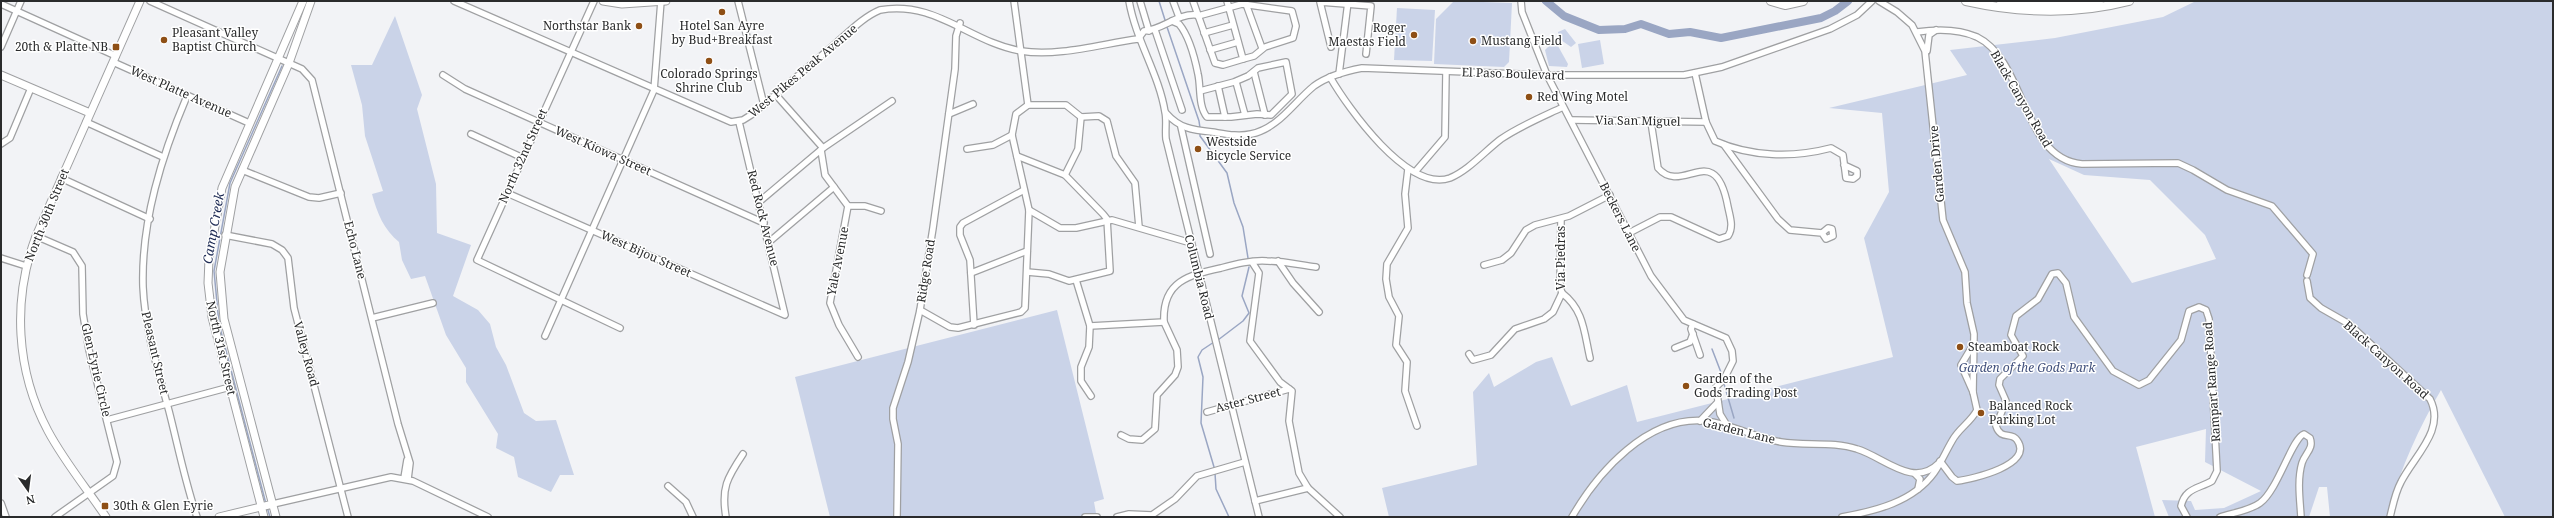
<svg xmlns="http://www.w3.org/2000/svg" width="2554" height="518" viewBox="0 0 2554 518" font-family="'Noto Serif',serif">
<rect width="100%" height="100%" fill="#f2f3f6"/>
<g fill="#cad3e8" fill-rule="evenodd">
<polygon points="1454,1 1512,3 1509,62 1504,67 1434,64 1436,19"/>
<path d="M 2196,1 L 2553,1 L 2553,517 L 2505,517 L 2441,390 C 2418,429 2399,472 2387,517 L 2330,517 L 2327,487 L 2319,487 L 2309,517 L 2169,517 L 2162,500 L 2191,501 L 2195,510 L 2224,508 L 2261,491 L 2205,462 L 2206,429 L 2136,447 L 2155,517 L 1389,517 L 1382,488 L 1477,465 L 1473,392 L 1489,373 L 1494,387 L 1536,362 L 1552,357 L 1571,406 L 1627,385 L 1637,422 L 1893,357 L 1864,238 L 1889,192 L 1882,113 L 1829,108 L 1967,75 L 1950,50 L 2055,38 L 2163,17 ZM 2049,159 L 2084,175 L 2150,180 L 2205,235 L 2216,259 L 2132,283 Z"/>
<polygon points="1397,8 1435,10 1432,61 1394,60"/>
<path d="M 395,16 L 422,95 L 417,109 L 436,184 L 437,233 L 471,245 L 453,296 L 478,310 L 490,324 L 496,347 L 506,365 L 524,413 L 536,421 L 556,420 L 574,475 L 560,475 L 551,492 L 518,477 L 514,457 L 496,448 L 498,434 L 466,382 L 466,368 L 446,335 L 425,276 L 411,279 L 402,260 L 399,242 C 384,230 377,213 372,194 L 383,191 L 365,136 L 362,105 L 351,65 L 372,65 Z"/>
<polygon points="1565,29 1576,43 1571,47 1558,38 1558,32"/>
<polygon points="1600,40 1604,64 1582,68 1578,44"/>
<polygon points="1550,45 1558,46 1568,64 1567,67 1549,66 1545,50"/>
<polygon points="1057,310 1104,499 1094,502 1096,513 1078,517 830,517 795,377"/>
</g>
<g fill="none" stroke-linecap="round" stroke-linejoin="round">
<g stroke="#9aa6c3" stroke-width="1.5">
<polyline points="1159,1 1165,20"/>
<polyline points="1167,27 1199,121 1200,128"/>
<polyline points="1200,132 1200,136 1227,173 1234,203 1243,227 1248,258"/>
<polyline points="1218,340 1243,321 1249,313 1242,296 1249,267"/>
<polyline points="1712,349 1722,375"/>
<polyline points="1724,384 1734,418"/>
<polyline points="1214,467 1201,423 1203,377 1198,357 1202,350 1214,342"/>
<polyline points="1215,473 1216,489 1229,517"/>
<polyline points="266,504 219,324 214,271 230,183 282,66"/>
<polyline points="267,507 270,517"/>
</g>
<polyline stroke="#9aa6c3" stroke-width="8" points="1546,1 1564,16 1599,30 1625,29 1641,24 1669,34 1690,32 1721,38 1821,18 1835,11 1848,1"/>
<defs>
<g id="minor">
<polyline points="150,1 302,69 312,80 398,424 410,463 408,479"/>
<path d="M 454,1 L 731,122 L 743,120 L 751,115 C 779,92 807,68 835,44 C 849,32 863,17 880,10 C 936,0 969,42 1021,51 C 1058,57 1101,44 1138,39"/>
<polyline points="594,1 477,260 620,328"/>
<polyline points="738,1 764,105"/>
<path d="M 1129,1 C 1136,41 1159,74 1165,112 C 1167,120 1165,130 1166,139 L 1259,517"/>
<polyline points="1140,1 1149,31"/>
<polyline points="1173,1 1179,17"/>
<polyline points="1193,1 1215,63 1223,65 1243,59 1227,1"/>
<polyline points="1521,1 1522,12 1547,75 1651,276 1684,320 1726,338 1732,351 1733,361 1724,379 1716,387 1720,414 1728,427"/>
<polyline points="1879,1 1897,12 1912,25 1925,51 1943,220 1965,272 1967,303 1974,334 1973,392"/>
<polyline points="1,4 116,56"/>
<polyline points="1246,4 1262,48"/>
<polyline points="1198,16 1242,4 1292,11 1296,26 1293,38 1265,47 1254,56 1243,59"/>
<path d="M 1172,21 L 1179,24 C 1189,36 1195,59 1198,74 C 1201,87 1198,106 1207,117 L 1231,117 L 1257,114 L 1271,115 L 1292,94 L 1286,62 L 1258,68 L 1248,76 L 1234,82 L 1200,91"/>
<polyline points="1155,30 1182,110"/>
<path d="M 1917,32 C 1937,29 1959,29 1977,37 C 2026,61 2022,159 2082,164 L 2178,163 L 2193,170 L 2227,190 L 2272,206 L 2313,254 L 2307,275"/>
<polyline points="1204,33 1233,25"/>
<path d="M 1138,39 L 1144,31 C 1163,30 1177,13 1197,15"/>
<polyline points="1,47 21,1"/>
<polyline points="1331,47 1320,2 1371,6 1366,54"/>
<polyline points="1210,50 1238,42"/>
<polyline points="1927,51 1929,35 1936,30"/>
<polyline points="113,62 249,123"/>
<polyline points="1254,72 1265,115"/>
<path d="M 1695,73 L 1706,122 L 1715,141 C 1751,157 1793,158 1831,148 L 1843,155 L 1846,178 L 1853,179 L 1857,176 L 1857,171 L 1844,165"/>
<polyline points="1339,74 1348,2"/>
<polyline points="443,75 465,89 764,223"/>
<path d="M 1330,77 C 1348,108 1408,193 1450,178 C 1469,170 1485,151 1501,139 C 1520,126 1542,117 1563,107"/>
<polyline points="1236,82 1245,115"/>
<polyline points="1218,86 1225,117"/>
<polyline points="776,95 823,148"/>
<path d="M 187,96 C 162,155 141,221 143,287 C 145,330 158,370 169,411 C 178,446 185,482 197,517"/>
<polyline points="1028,105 1066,105 1081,117"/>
<path d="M 1166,113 C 1179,128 1192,130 1212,132 C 1225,134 1238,137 1251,134 C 1279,128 1293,103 1314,86 C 1328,76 1346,71 1362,68 L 1547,75 L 1684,75 L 1722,67 L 1830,29 L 1857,15 L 1872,1"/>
<polyline points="949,114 973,104"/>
<polyline points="1081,117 1099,116 1107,121 1116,156 1135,183 1139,227"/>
<polyline points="1571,120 1706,122"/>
<polyline points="86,122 163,157"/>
<polyline points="1181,127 1210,254"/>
<polyline points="471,134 523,158"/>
<polyline points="1,144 10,138 31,88"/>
<polyline points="1724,145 1778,219 1790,230 1822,233 1826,239 1833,236 1832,229 1828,228 1822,233"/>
<polyline points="967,149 993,145 1012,135"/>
<polyline points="821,150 825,175 848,206 830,303 839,325 858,357"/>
<polyline points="1017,156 1065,175 1103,214 1107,219 1110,271 1069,281 1049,274 1027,272"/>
<polyline points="1408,169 1405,194 1408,228 1387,264 1386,279 1389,297 1399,316 1396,345 1407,362 1405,391 1417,426"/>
<polyline points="242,170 309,197 319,198 341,193"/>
<polyline points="1415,172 1445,137 1446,72"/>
<polyline points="1065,175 1078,149 1081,117"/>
<polyline points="61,178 150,219"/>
<polyline points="507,193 785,315 739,122"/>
<polyline points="759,202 823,148 892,101"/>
<polyline points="848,206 865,206 881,211"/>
<polyline points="1029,210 1060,228 1076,228 1112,220 1191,243"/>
<path d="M 1629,233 L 1660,217 L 1671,217 L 1719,239 L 1728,236 C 1734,227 1730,217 1728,207 C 1715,137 1683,197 1658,168 L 1651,122"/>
<polyline points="225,235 272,244 282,250 288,258 294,308 348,517"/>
<polyline points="36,236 73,252 82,266 83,314 89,350 117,462 113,476 55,517"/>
<polyline points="769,242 834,187"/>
<polyline points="1,258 26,266"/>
<polyline points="1278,261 1293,283 1319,312"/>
<polyline points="1252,262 1259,273 1250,341 1280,382 1292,391 1289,421 1299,473 1308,488 1340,517"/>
<polyline points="1484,265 1502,260 1511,253 1526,230 1535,225 1569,216 1610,195"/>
<polyline points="971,273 1027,251"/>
<polyline points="1076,280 1090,326 1089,347 1081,367 1081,381 1091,396"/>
<path d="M 2307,281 L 2310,298 L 2321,308 L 2349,324 L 2430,399 C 2446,430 2414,456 2401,482 C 2395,493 2393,505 2390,517"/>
<path d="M 1562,293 C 1584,310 1584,332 1590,358"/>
<polyline points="920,310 950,327 958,328 1021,312 1025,308 1029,210 1012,135 1016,114 1028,105 1014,1"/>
<polyline points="372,318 433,303"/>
<polyline points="1693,324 1691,329 1700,355"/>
<polyline points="974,325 970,260 960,235 960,227 963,223 1024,190"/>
<path d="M 1090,326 L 1164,322 C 1162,281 1189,275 1221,268 C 1236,264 1251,260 1267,261 C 1283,261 1300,265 1316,267"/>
<polyline points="545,336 654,90 661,1"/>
<polyline points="1675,348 1690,342 1693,334"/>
<polyline points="1469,354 1473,360 1491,355 1515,329 1544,319 1553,312 1562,293 1560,287 1561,219"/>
<polyline points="1207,412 1289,389"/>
<polyline points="107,420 230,387"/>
<polyline points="1700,421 1718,402"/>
<polyline points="1121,435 1129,439 1142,440 1155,429 1157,395 1175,375 1178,367 1177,350 1164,322"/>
<path d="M 1940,461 L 1952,477 L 1957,481 C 1972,479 2035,465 2017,440 C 2011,431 2001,441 1996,426 L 2006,401 L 1999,385 L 2000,379 L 2023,356 L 2011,335 L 2016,316 L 2038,299 L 2052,274 L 2058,273 L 2066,283 L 2074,317 L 2113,371 L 2139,385 L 2149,380 L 2181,340 L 2189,311 L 2199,307 L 2206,310 L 2209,319 L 2217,471 L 2212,481 C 2198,489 2185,488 2181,506 L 2187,517"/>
<polyline points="1915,474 1920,479 1918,489"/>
<polyline points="404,478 407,460"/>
<polyline points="668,486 686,502 693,517"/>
<polyline points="1255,501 1308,488"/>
<polyline points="1,503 6,517"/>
<polyline points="273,504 391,477 413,481 488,517"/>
<path d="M 726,517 C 721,488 727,478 743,454"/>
<polyline points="897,517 898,444 893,419 893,408 908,362 920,310 933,228 955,69 956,36 960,23"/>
<polyline points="1085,517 1097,517"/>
<polyline points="1117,517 1129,514 1152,515 1175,499 1197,476 1245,462"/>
<path d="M 1572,517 C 1598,472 1648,415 1706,421 C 1731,424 1756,438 1781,442 C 1806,446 1833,441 1857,449 C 1884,457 1913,489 1939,463"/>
<path d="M 1842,517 C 1875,511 1913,502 1934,473 C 1941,463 1946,451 1952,441 C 1958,429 1971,422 1977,410 L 1973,392 L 1961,365 L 1973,345"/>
<path d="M 2220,517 C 2232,513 2249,511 2260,503 C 2278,490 2292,438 2304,434 L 2310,438 C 2314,449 2305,453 2302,463 C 2297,480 2300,500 2301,517"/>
</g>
<g id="major">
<polyline points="603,1 622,4 666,1"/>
<polyline points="1,75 90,113"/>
<path d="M 106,517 C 87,489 64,461 48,431 C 16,371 12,300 36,236 L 140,1"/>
<polyline points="219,517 273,504"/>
<polyline points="264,517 212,317 208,283 209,259 222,188 303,1"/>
<polyline points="276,517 224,319 220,272 235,187 289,63 311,1"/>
</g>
<g id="highway">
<polyline points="1771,1 1785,5 1803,1"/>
<path d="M 1966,1 C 2020,13 2075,15 2129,1"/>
<polyline points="2001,1 2037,5 2099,1"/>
</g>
</defs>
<use href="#minor" stroke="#9fa0a2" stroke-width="8"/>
<use href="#major" stroke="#9fa0a2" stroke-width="9"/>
<use href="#highway" stroke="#9fa0a2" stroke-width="10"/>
<use href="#minor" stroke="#fff" stroke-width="5.5"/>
<use href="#major" stroke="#fff" stroke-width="7"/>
<use href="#highway" stroke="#fff" stroke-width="8"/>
</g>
<g fill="#8e4f15" stroke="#fff" stroke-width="1.5">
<circle cx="722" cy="12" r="4"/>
<circle cx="639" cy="26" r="4"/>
<circle cx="1414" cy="35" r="4"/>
<circle cx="164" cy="40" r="4"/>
<circle cx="1473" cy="41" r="4"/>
<rect x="112" y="43" width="8" height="8" rx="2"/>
<circle cx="709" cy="61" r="4"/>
<circle cx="1529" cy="97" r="4"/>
<circle cx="1198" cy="149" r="4"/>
<circle cx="1960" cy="347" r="4"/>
<circle cx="1686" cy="386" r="4"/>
<circle cx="1981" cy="413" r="4"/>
<rect x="101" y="502" width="8" height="8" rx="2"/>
</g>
<g text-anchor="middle" stroke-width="3" stroke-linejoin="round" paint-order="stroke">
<g font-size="12" fill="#2a2b2c" stroke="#fff" text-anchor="start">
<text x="631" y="30" text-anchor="end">Northstar Bank</text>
<text x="722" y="30" text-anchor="middle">Hotel San Ayre<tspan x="722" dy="14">by Bud+Breakfast</tspan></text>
<text x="1406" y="32" text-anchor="end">Roger<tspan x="1406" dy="14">Maestas Field</tspan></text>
<text x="172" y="37">Pleasant Valley<tspan x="172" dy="14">Baptist Church</tspan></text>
<text x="1481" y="45">Mustang Field</text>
<text x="108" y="51" text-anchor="end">20th &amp; Platte NB</text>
<text x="709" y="78" text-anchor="middle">Colorado Springs<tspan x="709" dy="14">Shrine Club</tspan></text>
<text x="1537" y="101">Red Wing Motel</text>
<text x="1206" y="146">Westside<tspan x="1206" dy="14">Bicycle Service</tspan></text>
<text x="1968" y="351">Steamboat Rock</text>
<text x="1694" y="383">Garden of the<tspan x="1694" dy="14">Gods Trading Post</tspan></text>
<text x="1989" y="410">Balanced Rock<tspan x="1989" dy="14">Parking Lot</tspan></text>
<text x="113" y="510">30th &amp; Glen Eyrie</text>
</g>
<g font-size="12" fill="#2a2b2c" stroke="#fff">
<text transform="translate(803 71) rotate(-40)" y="4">West Pikes Peak Avenue</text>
<text transform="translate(1513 74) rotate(2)" y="4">El Paso Boulevard</text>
<text transform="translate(181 92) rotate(24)" y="4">West Platte Avenue</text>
<text transform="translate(2021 99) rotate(60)" y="4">Black Canyon Road</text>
<text transform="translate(1638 121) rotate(1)" y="4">Via San Miguel</text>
<text transform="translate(603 151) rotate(24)" y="4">West Kiowa Street</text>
<text transform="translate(523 156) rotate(-66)" y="4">North 32nd Street</text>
<text transform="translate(1937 164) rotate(-95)" y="4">Garden Drive</text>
<text transform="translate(47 215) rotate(-68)" y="4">North 30th Street</text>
<text transform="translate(1620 217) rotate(63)" y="4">Beckers Lane</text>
<text transform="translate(763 218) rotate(76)" y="4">Red Rock Avenue</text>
<text transform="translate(355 250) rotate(76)" y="4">Echo Lane</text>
<text transform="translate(646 254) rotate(24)" y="4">West Bijou Street</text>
<text transform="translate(1561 258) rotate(-90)" y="4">Via Piedras</text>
<text transform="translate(838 261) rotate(-79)" y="4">Yale Avenue</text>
<text transform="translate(926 271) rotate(-81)" y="4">Ridge Road</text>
<text transform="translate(1199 277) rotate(76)" y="4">Columbia Road</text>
<text transform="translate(221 348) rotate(77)" y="4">North 31st Street</text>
<text transform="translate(155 353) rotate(77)" y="4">Pleasant Street</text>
<text transform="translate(306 354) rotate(75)" y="4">Valley Road</text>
<text transform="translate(2386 360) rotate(42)" y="4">Black Canyon Road</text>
<text transform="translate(96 370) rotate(77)" y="4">Glen Eyrie Circle</text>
<text transform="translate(2212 382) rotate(-94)" y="4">Rampart Range Road</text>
<text transform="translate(1248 400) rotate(-15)" y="4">Aster Street</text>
<text transform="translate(1739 431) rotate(14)" y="4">Garden Lane</text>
</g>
<g font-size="12" font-style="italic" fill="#41507c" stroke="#fff">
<text x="2027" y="372">Garden of the Gods Park</text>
</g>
<g font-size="13" font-style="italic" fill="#202d56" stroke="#fff">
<text transform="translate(213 228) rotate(-80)" y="5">Camp Creek</text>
</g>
</g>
<rect width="2554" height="518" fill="none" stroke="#2a2b2c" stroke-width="4"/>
<g transform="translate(28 490) rotate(166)" stroke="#ffffff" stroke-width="3" paint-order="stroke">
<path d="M0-3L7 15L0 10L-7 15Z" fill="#2a2b2c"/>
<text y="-6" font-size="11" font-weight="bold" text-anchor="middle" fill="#2a2b2c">N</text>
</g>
</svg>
